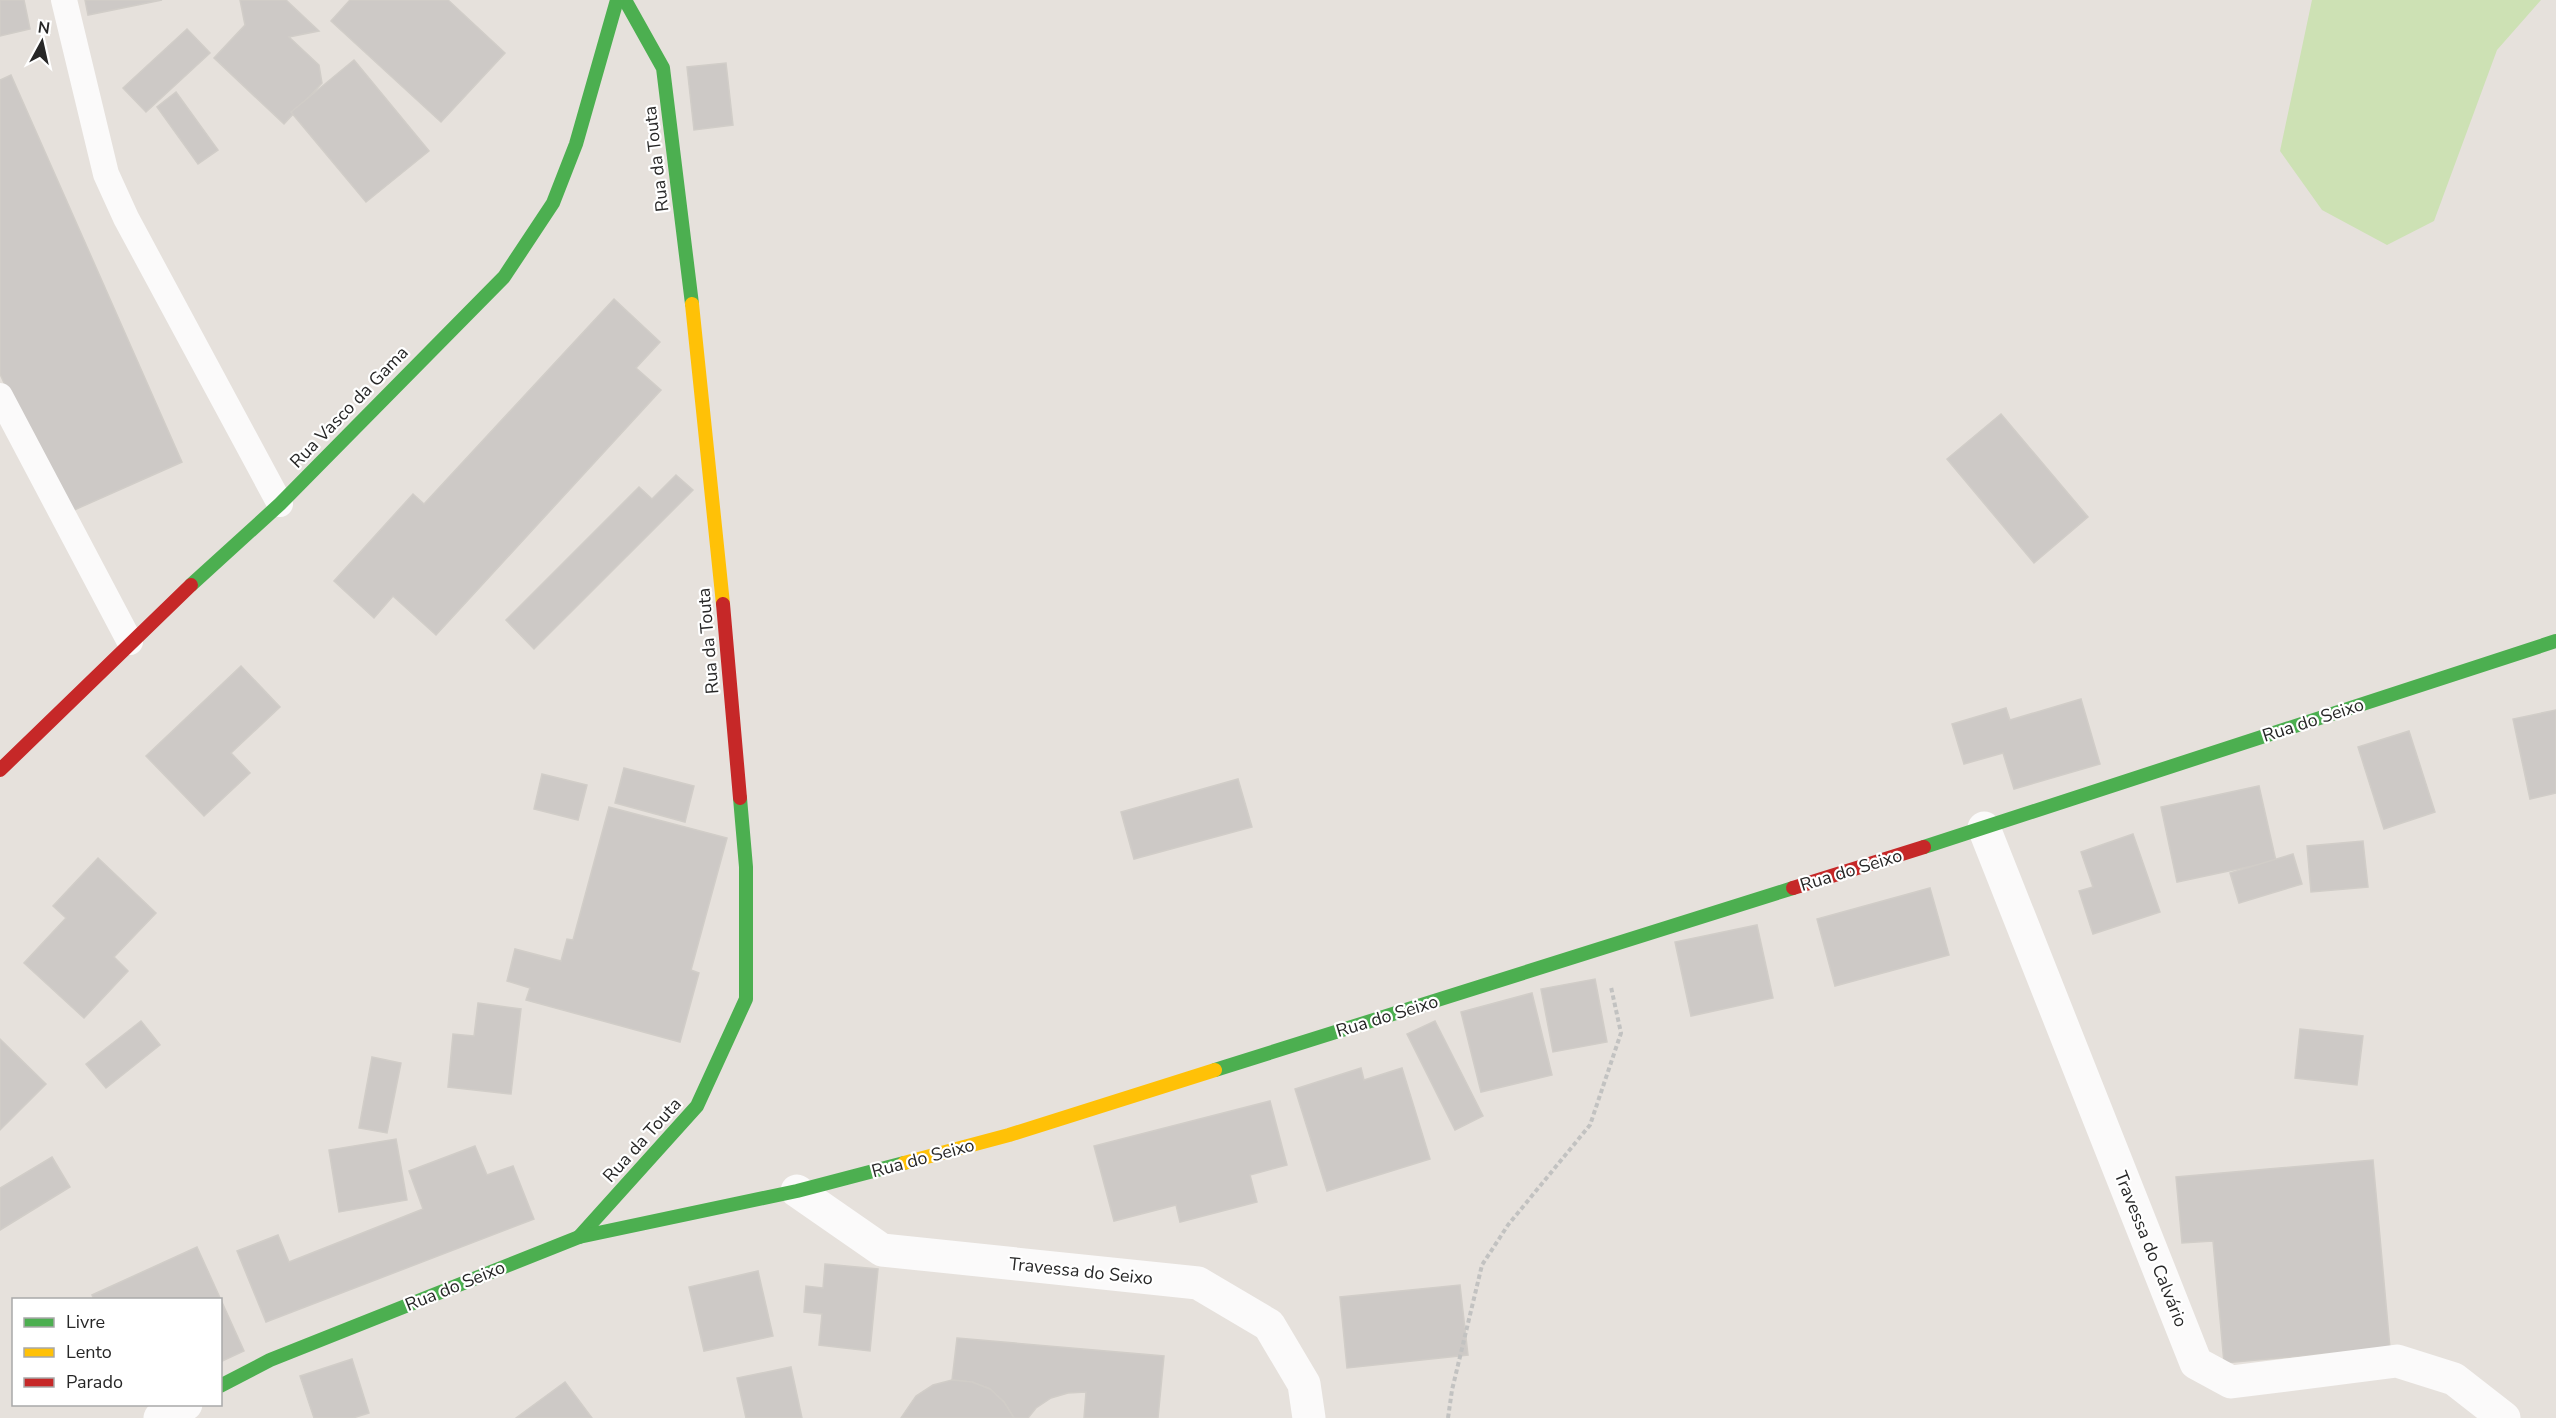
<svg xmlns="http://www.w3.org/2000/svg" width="2556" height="1418" viewBox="0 0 2556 1418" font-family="'Nunito Sans',sans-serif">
<rect width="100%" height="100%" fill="#e6e1dc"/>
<polygon fill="#cde1b4" points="2312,0 2541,0 2497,50 2434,221 2387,245 2322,210 2280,151"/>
<g fill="#cdc9c6" stroke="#d1cdc8" stroke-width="1.5">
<polygon points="0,0 24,0 30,29 0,36"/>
<polygon points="85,0 162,0 88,15"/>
<polygon points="240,0 286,0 319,31 289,37 319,65 322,83 284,124 214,58 245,25"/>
<polygon points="350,0 448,0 505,53 441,122 331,21"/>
<polygon points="187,29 210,53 146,112 123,88"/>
<polygon points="354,60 429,151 366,202 291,112"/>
<polygon points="726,63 733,125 694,130 687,67"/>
<polygon points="11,75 182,462 63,515 0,374 0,80"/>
<polygon points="176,92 218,150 198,164 157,107"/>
<polygon points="614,299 660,342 636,368 661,390 436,635 393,596 374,618 334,581 413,494 424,504"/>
<polygon points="2001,414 2088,517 2034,563 1947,459"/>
<polygon points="676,475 693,490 534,649 506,620 639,487 652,499"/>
<polygon points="241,666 280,707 231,753 250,773 204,816 146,756"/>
<polygon points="2081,699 2100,764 2014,789 2003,753 1964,764 1952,724 2006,708 2010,720"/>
<polygon points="2556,710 2556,793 2530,799 2513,719"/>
<polygon points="2409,731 2435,812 2384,829 2358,747"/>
<polygon points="624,768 694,786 685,822 615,803"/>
<polygon points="542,774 587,785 578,820 534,809"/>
<polygon points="1238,779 1252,827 1134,859 1121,812"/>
<polygon points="2259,786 2276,861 2177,882 2161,807"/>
<polygon points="609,807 727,838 691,970 699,973 680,1042 526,1000 530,988 507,981 515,949 561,961 567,939 573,940"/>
<polygon points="2133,834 2160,912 2093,934 2079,891 2093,887 2081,852"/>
<polygon points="2363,841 2368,887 2311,892 2307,846"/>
<polygon points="2293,854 2302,884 2239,903 2230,873"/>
<polygon points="98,858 156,913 114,957 128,971 84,1018 24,963 66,918 53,906"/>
<polygon points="1930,888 1949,955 1835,986 1817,919"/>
<polygon points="1757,925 1773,998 1691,1016 1675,942"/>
<polygon points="1595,979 1607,1042 1553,1052 1541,989"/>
<polygon points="1532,993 1552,1075 1481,1092 1461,1012"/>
<polygon points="478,1003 521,1009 511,1094 448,1087 453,1034 474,1036"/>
<polygon points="141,1021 160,1045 106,1088 86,1064"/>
<polygon points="1435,1021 1483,1116 1455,1130 1407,1034"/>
<polygon points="2300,1029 2363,1036 2357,1085 2295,1078"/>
<polygon points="0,1039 46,1084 0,1130"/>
<polygon points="372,1057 401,1063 387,1133 359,1128"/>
<polygon points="1361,1068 1364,1080 1402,1068 1430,1159 1327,1191 1295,1089"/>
<polygon points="1270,1101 1287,1165 1250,1175 1257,1202 1180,1222 1176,1205 1114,1221 1094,1146"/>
<polygon points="396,1139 407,1200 339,1212 329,1150"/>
<polygon points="475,1146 487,1175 513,1166 534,1219 266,1322 237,1251 278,1235 289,1262 423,1209 409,1171"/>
<polygon points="52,1157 70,1187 0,1230 0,1188"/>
<polygon points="2373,1160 2390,1348 2224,1363 2213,1241 2182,1243 2176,1177"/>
<polygon points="197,1247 244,1351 220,1362 220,1300 94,1300 92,1295"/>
<polygon points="825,1264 878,1269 870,1351 819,1345 822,1314 804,1312 806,1286 823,1288"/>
<polygon points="758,1271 773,1336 704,1351 689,1287"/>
<polygon points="1460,1285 1468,1355 1347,1368 1340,1297"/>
<polygon points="957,1338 1164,1356 1158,1418 1084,1418 1086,1392 1068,1393 1051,1398 1036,1408 1028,1418 1014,1418 1004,1402 990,1389 972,1382 952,1380"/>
<polygon points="352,1359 369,1413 353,1418 314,1418 300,1376"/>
<polygon points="791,1367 802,1418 746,1418 737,1378"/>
<polygon points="952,1380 972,1382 990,1389 1004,1402 1014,1418 901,1418 916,1396 933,1385"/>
<polygon points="565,1382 592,1418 516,1418"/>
</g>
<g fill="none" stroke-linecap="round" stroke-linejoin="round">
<polyline stroke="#c2c2c1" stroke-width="4" stroke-dasharray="4.5 3" stroke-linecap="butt" points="1448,1418 1452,1390 1482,1265 1508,1225 1590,1125 1621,1033 1611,987"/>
<g stroke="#fbfafa" stroke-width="26">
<polyline points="64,0 106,174 126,218 280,504"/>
<polyline points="0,396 130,642"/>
</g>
<g stroke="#fbfafa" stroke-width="33">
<polyline points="1984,828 2196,1363 2231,1382 2397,1361 2454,1379 2504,1418"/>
<polyline points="797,1191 882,1250 1198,1283 1269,1325 1304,1384 1309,1418"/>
<polyline points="160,1418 186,1404"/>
</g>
<g stroke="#4caf50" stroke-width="14">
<polyline points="625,0 663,68 692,304"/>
<polyline points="191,585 280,504 504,277 553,203 576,144 617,0"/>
<polyline points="1924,847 2556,641"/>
<polyline points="1215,1070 1793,888"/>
<polyline points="579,1237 697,1106 746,999 746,867 740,798"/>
<polyline points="220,1386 270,1360 579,1237 797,1191 904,1163"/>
</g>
<g stroke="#ffc107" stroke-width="14">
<polyline points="692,304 723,604"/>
<polyline points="904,1163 1009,1135 1215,1070"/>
</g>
<g stroke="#c62828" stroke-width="14">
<polyline points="723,604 740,798"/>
<polyline points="0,770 191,585"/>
<polyline points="1793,888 1924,847"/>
</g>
</g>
<g text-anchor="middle" stroke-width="4.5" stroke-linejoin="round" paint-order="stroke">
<g font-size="18" fill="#272727" stroke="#fff">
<text transform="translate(656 159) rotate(-97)" y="6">Rua da Touta</text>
<text transform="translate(349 407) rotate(-46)" y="6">Rua Vasco da Gama</text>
<text transform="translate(708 641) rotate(-95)" y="6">Rua da Touta</text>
<text transform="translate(2313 720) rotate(-18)" y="6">Rua do Seixo</text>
<text transform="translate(1851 870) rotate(-17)" y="6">Rua do Seixo</text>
<text transform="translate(1387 1016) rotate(-17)" y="6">Rua do Seixo</text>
<text transform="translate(642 1140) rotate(-48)" y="6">Rua da Touta</text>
<text transform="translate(923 1158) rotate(-15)" y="6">Rua do Seixo</text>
<text transform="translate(2151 1249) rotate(68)" y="6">Travessa do Calvário</text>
<text transform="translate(1081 1271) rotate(6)" y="6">Travessa do Seixo</text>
<text transform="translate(455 1286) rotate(-22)" y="6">Rua do Seixo</text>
</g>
</g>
<rect x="12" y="1298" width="210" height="108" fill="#ffffff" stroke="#a9a9a9" stroke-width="1.5"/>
<rect x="24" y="1318" width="30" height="9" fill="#4caf50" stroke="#a9a9a9" stroke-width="1.5"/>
<text x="66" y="1328" font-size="18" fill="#272727">Livre</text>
<rect x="24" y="1348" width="30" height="9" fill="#ffc107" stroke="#a9a9a9" stroke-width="1.5"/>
<text x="66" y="1358" font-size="18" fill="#272727">Lento</text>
<rect x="24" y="1378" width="30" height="9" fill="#c62828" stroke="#a9a9a9" stroke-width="1.5"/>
<text x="66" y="1388" font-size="18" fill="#272727">Parado</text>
<g transform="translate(42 42) rotate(8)" stroke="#ffffff" stroke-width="4.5" paint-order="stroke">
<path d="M0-4.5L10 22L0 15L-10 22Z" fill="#272727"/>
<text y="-9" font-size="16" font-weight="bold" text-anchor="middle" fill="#272727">N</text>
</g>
</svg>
